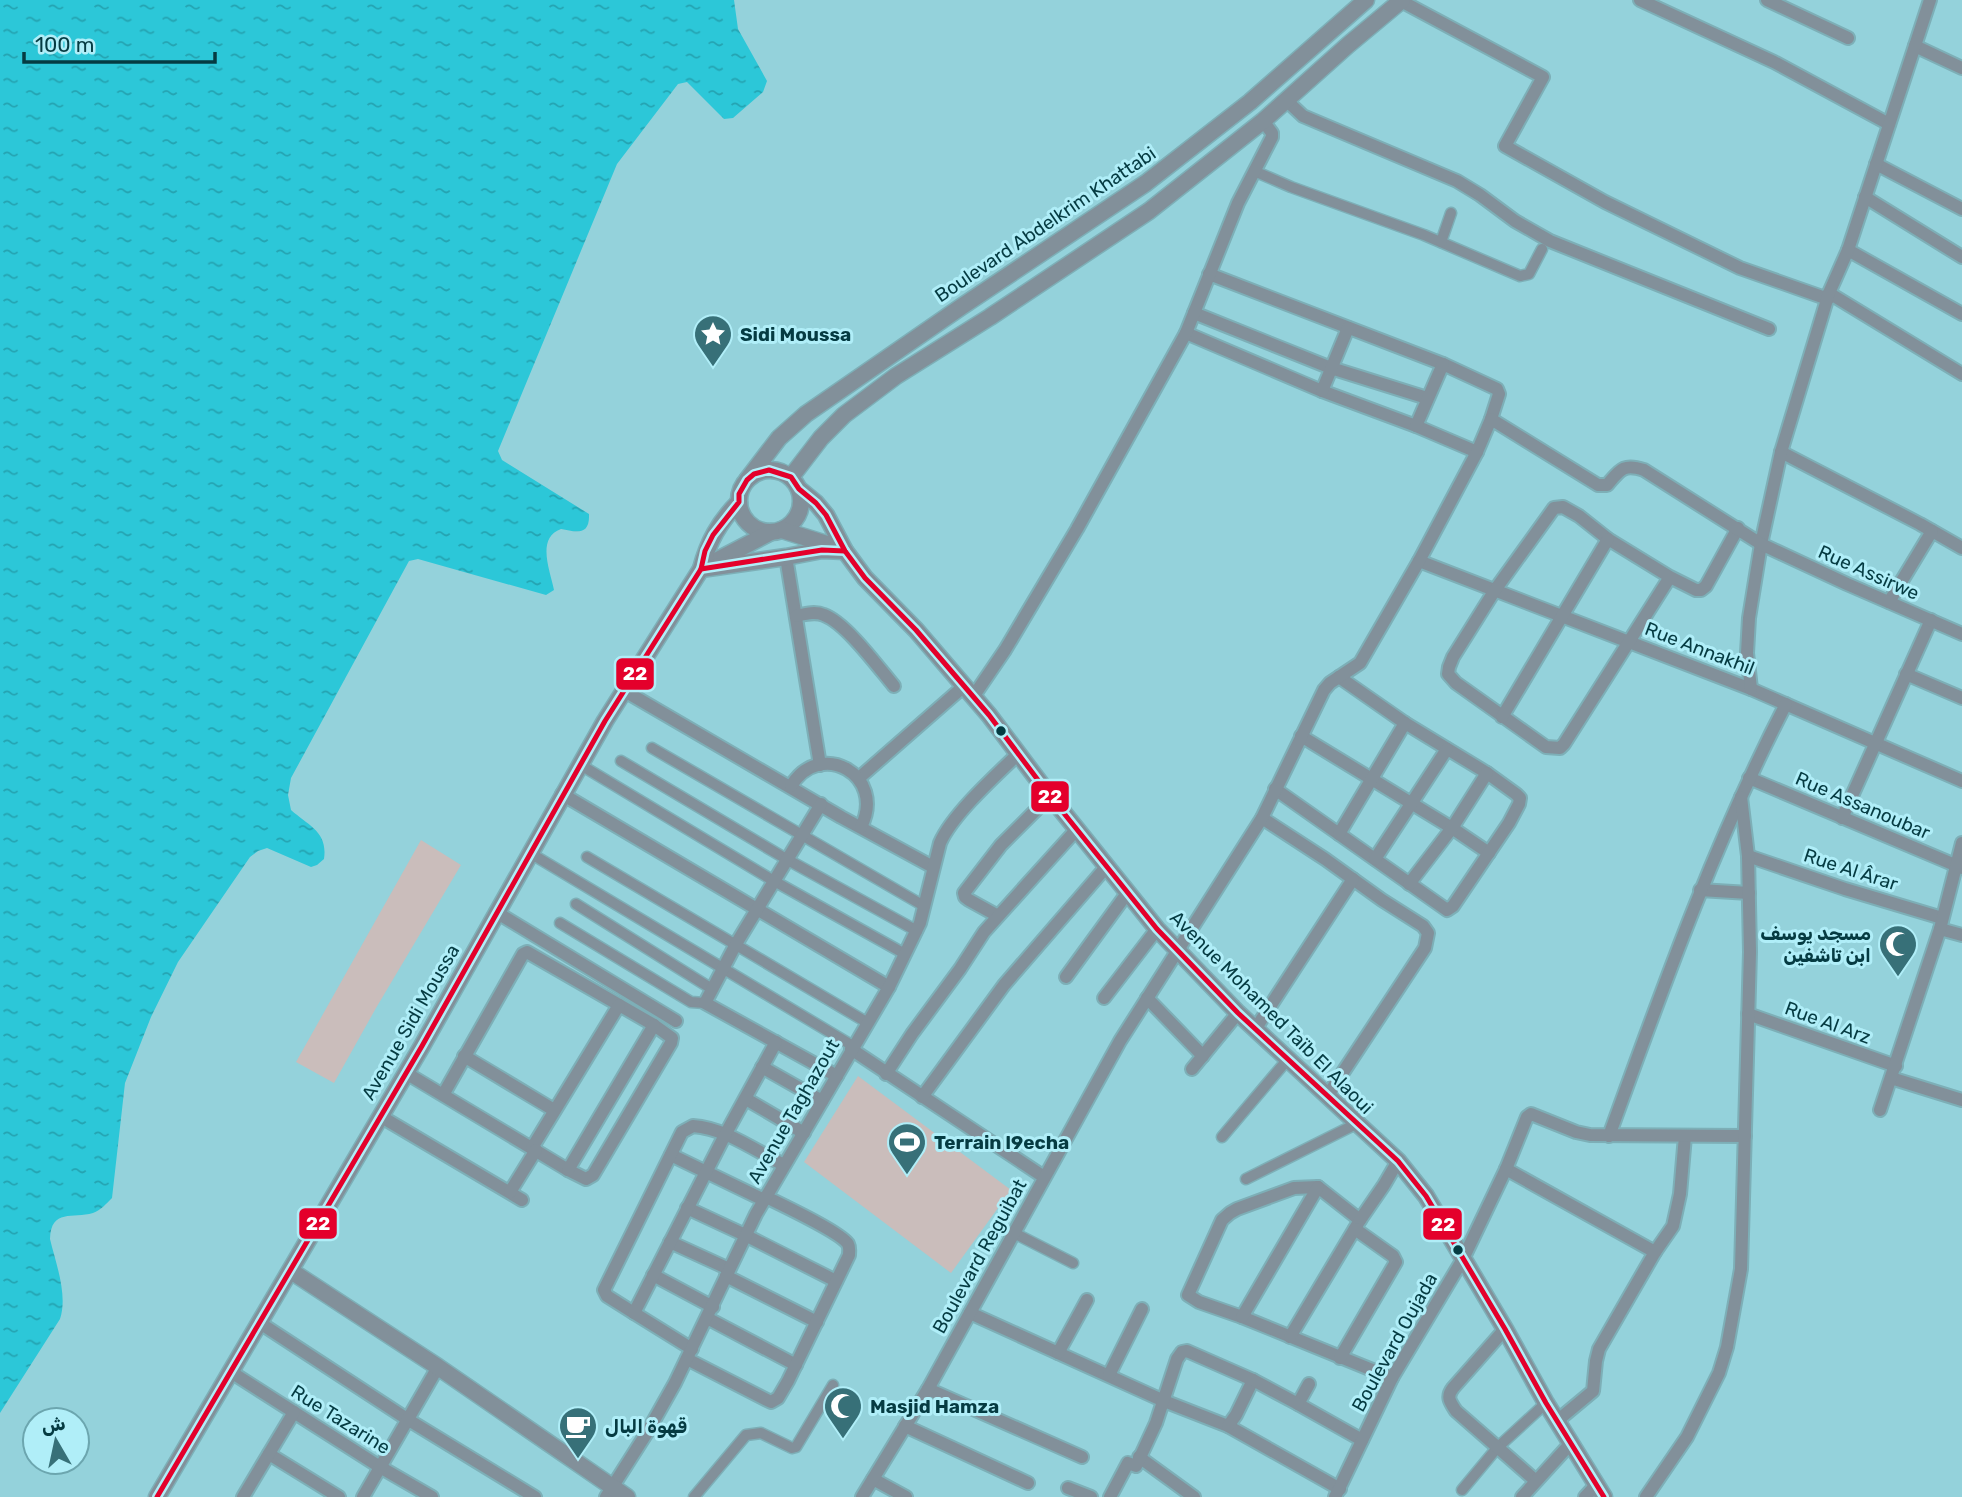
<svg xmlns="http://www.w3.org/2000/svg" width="1962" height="1497" viewBox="0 0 1962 1497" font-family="Rubik,Cairo,sans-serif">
<defs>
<pattern id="water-ripples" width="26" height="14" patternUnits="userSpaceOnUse" patternTransform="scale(1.75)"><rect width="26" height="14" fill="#2cc7d8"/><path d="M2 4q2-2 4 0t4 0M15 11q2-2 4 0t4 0" fill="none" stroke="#24a3b1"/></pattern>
</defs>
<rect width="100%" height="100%" fill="#94d2db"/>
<g fill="#cabdbb">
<polygon points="421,840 461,865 376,1008 334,1083 296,1062"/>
<polygon points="858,1076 1011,1190 951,1273 804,1162"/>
</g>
<path fill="url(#water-ripples)" d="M 0,0 L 734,0 L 738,29 L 767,81 L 763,92 L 733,118 L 724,119 L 687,82 L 678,84 L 617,164 L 498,451 L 502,460 L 589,514 C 590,536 576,532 561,529 C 536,538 550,570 554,590 L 546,595 L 418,559 L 409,561 L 291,778 L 288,795 L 291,810 C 309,826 328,832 324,859 L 317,865 L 311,867 L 267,848 L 258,851 L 250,857 L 178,962 L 151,1017 L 125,1083 L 112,1198 C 106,1204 101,1210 93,1213 C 73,1219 51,1208 50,1239 C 56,1264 68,1295 60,1319 L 0,1413 Z"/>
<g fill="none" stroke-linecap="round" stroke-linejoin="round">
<defs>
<g id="pedestrian">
<polyline points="1254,171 1291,187 1424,235 1520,276 1529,274 1542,249"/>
<polyline points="1441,242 1451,213"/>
<polyline points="652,748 924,906"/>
<polyline points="621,761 788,860 917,931"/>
<polyline points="579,764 774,881 905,954"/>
<polyline points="530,853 853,1046"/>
<polyline points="587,857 868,1023"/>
<polyline points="576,904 712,989"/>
<polyline points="560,923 691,1002 705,1003"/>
<polyline points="1222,1137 1288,1059"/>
<polyline points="1246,1179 1356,1124"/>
<polyline points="1014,1233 1073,1263"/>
<polyline points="1462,1490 1497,1448 1546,1403"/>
<polyline points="694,1497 746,1435 761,1433 792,1448 796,1447 833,1385"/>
</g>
<g id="minor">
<polyline points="1640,0 1774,62 1889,124"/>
<polyline points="1767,0 1848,38"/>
<polyline points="1401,1 1543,77 1505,146 1605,202 1740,268 1828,299"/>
<polyline points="1915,46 1962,68"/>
<polyline points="1286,100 1303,116 1457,181 1480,195 1515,221 1550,241 1769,329"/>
<polyline points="1876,164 1962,209"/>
<polyline points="1865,197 1962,257"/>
<polyline points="1848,250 1962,314"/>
<polyline points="1209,274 1443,364 1497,389 1499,394 1491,419"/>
<polyline points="1829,293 1962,374"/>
<polyline points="1194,313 1331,368 1427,398"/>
<polyline points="1186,333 1322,391 1416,426 1477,452"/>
<polyline points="1322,391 1348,328"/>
<polyline points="1416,426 1443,364"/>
<polyline points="1781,452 1920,524 1962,548"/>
<polyline points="786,557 820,765"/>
<polyline points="1419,561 1751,689 1962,781"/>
<polyline points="1670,577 1564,744 1560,748 1546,747 1456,683 1448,674 1449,667 1453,657 1495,590 1554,508 1563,507 1579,516 1608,539 1670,577 1696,590 1701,590 1706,586 1738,528"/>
<polyline points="1889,602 1932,531"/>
<path d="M 796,616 C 805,614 815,611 824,615 C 846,623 878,667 894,686"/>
<polyline points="1906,674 1962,698"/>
<polyline points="1751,689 1747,653 1749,618 1761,544 1781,452 1829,293 1848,250 1930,0"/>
<polyline points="623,690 841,817 933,867"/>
<polyline points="973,697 1005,650 1077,529 1186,333 1238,203 1272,137 1272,133 1263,121"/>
<polyline points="1502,717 1608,539"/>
<polyline points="1301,736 1452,828 1489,853"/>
<polyline points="859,778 963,687"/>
<polyline points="1749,778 1962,868"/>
<path d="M 791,786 C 820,738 887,775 861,827"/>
<polyline points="1275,789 1447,910 1453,906 1509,823 1519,804 1520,798 1516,794 1487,773 1405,723 1339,677"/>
<polyline points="562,794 889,987"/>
<polyline points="821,804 736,944 705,1003 837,1076"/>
<polyline points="1262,818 1325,859 1382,900 1423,926 1428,933 1425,948 1328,1095"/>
<polyline points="1842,818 1931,620"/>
<polyline points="1339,834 1405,723"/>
<polyline points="1748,856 1845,889 1942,918"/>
<polyline points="1375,859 1447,749"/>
<polyline points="1409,884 1452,828 1487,773"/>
<polyline points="1700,890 1749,893"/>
<polyline points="496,912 676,1021"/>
<polyline points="998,916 969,900 965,897 964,893 1001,845 1050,796"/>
<polyline points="1940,929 1962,935"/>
<polyline points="1066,977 1128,892"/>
<polyline points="1104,998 1157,929"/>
<polyline points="1147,998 1203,1056"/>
<polyline points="1748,1014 1896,1066"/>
<polyline points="1256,1028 1353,879"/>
<polyline points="851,1049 1044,1177"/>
<polyline points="464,1056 554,1110"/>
<polyline points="762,1067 822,1101"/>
<polyline points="1192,1069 1238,1013"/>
<polyline points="406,1073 568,1170 586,1179 593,1175 671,1043 672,1038 654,1025 527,952 523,954 443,1095"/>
<polyline points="886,1074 912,1034 960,969 984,932 1077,829"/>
<polyline points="1891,1078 1962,1100"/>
<polyline points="922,1097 1004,985 1107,866"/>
<polyline points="746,1099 804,1133"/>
<polyline points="1880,1110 1940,929 1962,843"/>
<polyline points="380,1116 522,1200"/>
<path d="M 1609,1136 C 1662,990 1714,843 1786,704"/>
<polyline points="532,1148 619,1005"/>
<polyline points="671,1155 764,1200"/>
<polyline points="1506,1169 1655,1252"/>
<polyline points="568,1170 654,1025"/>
<polyline points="510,1192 536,1150"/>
<polyline points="687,1208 745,1235 836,1281"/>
<polyline points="1360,1220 1318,1187 1294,1188 1237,1209 1230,1213 1222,1220 1188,1295 1199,1302 1242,1317 1392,1378"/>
<polyline points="670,1242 729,1269"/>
<polyline points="653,1275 713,1307"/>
<polyline points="726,1276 817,1322"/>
<path d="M 634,1313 L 607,1296 L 604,1290 L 682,1132 L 693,1126 C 725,1128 756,1151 784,1165"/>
<polyline points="970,1313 1164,1401 1228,1426 1340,1489"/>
<polyline points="1242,1317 1318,1187"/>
<polyline points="707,1318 796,1365"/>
<polyline points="260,1323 407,1419 535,1497"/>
<path d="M 1505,1329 L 1453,1388 C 1446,1397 1450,1402 1456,1411 L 1536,1481"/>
<polyline points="1290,1337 1360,1220 1384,1185 1398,1161"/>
<polyline points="692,1349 634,1313 725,1135 776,1042"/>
<polyline points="1058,1353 1087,1300"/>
<polyline points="1340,1358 1396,1262 1393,1256 1355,1229"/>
<path d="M 687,1359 L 771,1402 L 778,1398 L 788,1381 L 849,1255 C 849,1251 850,1248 848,1244 C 840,1232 782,1205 766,1197"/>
<polyline points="231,1372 380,1467 432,1497"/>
<polyline points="1109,1375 1142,1309"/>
<polyline points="1309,1384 1298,1404 1362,1440"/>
<polyline points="928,1389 1082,1457"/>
<polyline points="1557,1421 1593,1391 1596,1361 1599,1349 1655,1252 1673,1226 1680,1194 1685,1136"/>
<polyline points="905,1426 1028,1483"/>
<polyline points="1228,1426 1236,1415 1253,1380"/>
<polyline points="269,1454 339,1497"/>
<polyline points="1139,1457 1194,1497"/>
<polyline points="873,1479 906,1497"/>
<polyline points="1068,1488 1091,1497"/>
<polyline points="243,1497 294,1412"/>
<polyline points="363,1497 438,1367"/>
<path d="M 606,1497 L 648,1431 L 675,1383 L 756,1214 L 889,987 L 920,923 L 940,843 C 952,815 995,776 1018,754"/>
<path d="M 862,1497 L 928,1389 L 1120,1041 L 1262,818 L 1324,690 L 1330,683 L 1360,663 L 1419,561 L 1477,452 L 1491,419 L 1598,485 L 1607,485 C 1620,470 1623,463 1644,470 L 1761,544 L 1847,584 L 1962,634"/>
<polyline points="1110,1497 1128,1463 1136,1466 1156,1423 1177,1359 1182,1352 1187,1351 1253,1380 1298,1404"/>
<polyline points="1335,1497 1392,1378 1463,1259 1506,1169 1527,1117 1531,1114 1576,1132 1590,1135 1745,1136"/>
<polyline points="1522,1497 1571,1443"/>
<polyline points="1585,1497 1597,1484"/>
<polyline points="1646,1497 1687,1437 1719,1373 1727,1347 1741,1269 1750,952 1748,856 1741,797"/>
</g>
<g id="tertiary">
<circle cx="770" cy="501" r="31"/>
<polyline points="791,477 821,438 844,415 896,376 990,317 1149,211 1263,121 1348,45 1402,0"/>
<polyline points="747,480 779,438 806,414 961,307 1146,183 1250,102 1366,0"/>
<polyline points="799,489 816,503 826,515 845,551 865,578 916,630 989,715 1050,796 1157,929 1238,1013 1398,1161 1426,1196 1505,1329 1546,1403 1604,1497"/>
<polyline points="782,530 836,547"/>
<polyline points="712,563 771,532"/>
<polyline points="701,569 786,557 822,550 845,551"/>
<polyline points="291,1271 438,1367 627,1497"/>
<path d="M 157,1497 L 422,1046 L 605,721 L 701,569 C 708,542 719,522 739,502"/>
</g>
</defs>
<use href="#pedestrian" stroke="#7dafb7" stroke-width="13"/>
<use href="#minor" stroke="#7dafb7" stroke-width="16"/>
<use href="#tertiary" stroke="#7dafb7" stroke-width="19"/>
<use href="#pedestrian" stroke="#82909a" stroke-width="10"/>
<use href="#minor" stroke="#82909a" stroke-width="12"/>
<use href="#tertiary" stroke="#82909a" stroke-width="16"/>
<defs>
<g id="bus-1">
<polyline points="701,569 822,550 845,551"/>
<polyline points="157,1497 422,1046 605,721 701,569 705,551 713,535 739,502 739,494 747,480 754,474 769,470 791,477 799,489 816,503 826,515 845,551 865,578 916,630 989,715 1050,796 1157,929 1238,1013 1398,1161 1426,1196 1505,1329 1546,1403 1604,1497"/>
</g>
</defs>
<use href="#bus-1" stroke="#b0eef8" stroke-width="10"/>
<use href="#bus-1" stroke="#e4002b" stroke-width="5"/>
</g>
<defs>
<symbol id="sight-pin" viewBox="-11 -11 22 30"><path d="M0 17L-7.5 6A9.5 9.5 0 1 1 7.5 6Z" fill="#377078" stroke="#b0eef8"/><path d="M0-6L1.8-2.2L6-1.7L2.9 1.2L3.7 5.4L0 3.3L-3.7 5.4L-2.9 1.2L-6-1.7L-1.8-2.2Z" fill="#fff"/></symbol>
<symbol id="mosque-pin" viewBox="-11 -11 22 30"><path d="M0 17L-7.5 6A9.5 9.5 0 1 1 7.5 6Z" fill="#377078" stroke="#b0eef8"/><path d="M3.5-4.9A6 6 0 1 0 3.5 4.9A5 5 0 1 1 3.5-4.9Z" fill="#fff"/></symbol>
<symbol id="stadium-pin" viewBox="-11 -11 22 30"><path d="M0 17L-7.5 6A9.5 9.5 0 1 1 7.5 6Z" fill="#377078" stroke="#b0eef8"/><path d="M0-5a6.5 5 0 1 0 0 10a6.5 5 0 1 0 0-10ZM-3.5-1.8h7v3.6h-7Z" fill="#fff"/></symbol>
<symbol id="cafe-pin" viewBox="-11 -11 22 30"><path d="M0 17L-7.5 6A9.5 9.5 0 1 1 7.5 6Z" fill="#377078" stroke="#b0eef8"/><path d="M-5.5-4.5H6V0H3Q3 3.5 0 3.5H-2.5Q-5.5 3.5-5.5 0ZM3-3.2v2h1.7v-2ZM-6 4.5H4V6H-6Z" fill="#fff"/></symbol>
</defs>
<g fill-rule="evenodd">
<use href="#sight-pin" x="691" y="312" width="44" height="60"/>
<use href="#mosque-pin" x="1876" y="922" width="44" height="60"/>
<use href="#stadium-pin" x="885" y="1120" width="44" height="60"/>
<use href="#mosque-pin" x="821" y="1384" width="44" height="60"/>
<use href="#cafe-pin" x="556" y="1404" width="44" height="60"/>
</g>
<g fill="#053b42" stroke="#b0eef8" stroke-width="2.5">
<circle cx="1001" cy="731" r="6"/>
<circle cx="1458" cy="1250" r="6"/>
</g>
<g text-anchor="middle" stroke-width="6" stroke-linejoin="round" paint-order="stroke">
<g font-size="19" fill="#053b42" stroke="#b0eef8">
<text transform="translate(1045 224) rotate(-34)" y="7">Boulevard Abdelkrim Khattabi</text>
<text transform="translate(1869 572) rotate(24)" y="7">Rue Assirwe</text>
<text transform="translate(1700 648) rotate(21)" y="7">Rue Annakhil</text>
<text transform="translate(1863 805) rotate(23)" y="7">Rue Assanoubar</text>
<text transform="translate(1851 869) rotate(18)" y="7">Rue Al Ârar</text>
<text transform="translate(1272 1012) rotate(45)" y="7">Avenue Mohamed Taïb El Alaoui</text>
<text transform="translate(410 1022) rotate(-60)" y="7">Avenue Sidi Moussa</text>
<text transform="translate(1828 1022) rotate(20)" y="7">Rue Al Arz</text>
<text transform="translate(793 1111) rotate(-60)" y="7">Avenue Taghazout</text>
<text transform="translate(979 1256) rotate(-61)" y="7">Boulevard Reguibat</text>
<text transform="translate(1394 1342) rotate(-61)" y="7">Boulevard Oujada</text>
<text transform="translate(341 1419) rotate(32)" y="7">Rue Tazarine</text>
</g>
<g font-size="19" font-weight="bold" fill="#053b42" stroke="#b0eef8" text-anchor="start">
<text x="740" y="341">Sidi Moussa</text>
<text x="1871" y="940" text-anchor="end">مسجد يوسف<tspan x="1871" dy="22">ابن تاشفين</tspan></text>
<text x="934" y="1149">Terrain l9echa</text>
<text x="870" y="1413">Masjid Hamza</text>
<text x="605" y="1433">قهوة البال</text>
</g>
</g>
<g stroke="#b0eef8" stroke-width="2.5">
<rect x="615" y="657" width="40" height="34" rx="7" fill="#e4002b"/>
<rect x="1030" y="780" width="40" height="33" rx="7" fill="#e4002b"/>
<rect x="298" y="1207" width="40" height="33" rx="7" fill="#e4002b"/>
<rect x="1422" y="1207" width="41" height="34" rx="7" fill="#e4002b"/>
</g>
<g font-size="19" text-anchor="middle" font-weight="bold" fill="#fff">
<text x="635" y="680">22</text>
<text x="1050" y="803">22</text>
<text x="318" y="1230">22</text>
<text x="1443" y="1231">22</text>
</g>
<g transform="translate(56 1441) rotate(351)"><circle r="33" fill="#b0eef8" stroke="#6ca6af" stroke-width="2"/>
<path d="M0-5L12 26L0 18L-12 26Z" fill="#377078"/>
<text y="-10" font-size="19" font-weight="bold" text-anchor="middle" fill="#053b42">ش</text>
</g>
<path d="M24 52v10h191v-10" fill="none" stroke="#053b42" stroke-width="3.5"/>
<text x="35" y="52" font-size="21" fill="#053b42" stroke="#b0eef8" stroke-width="5" paint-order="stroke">100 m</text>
</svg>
